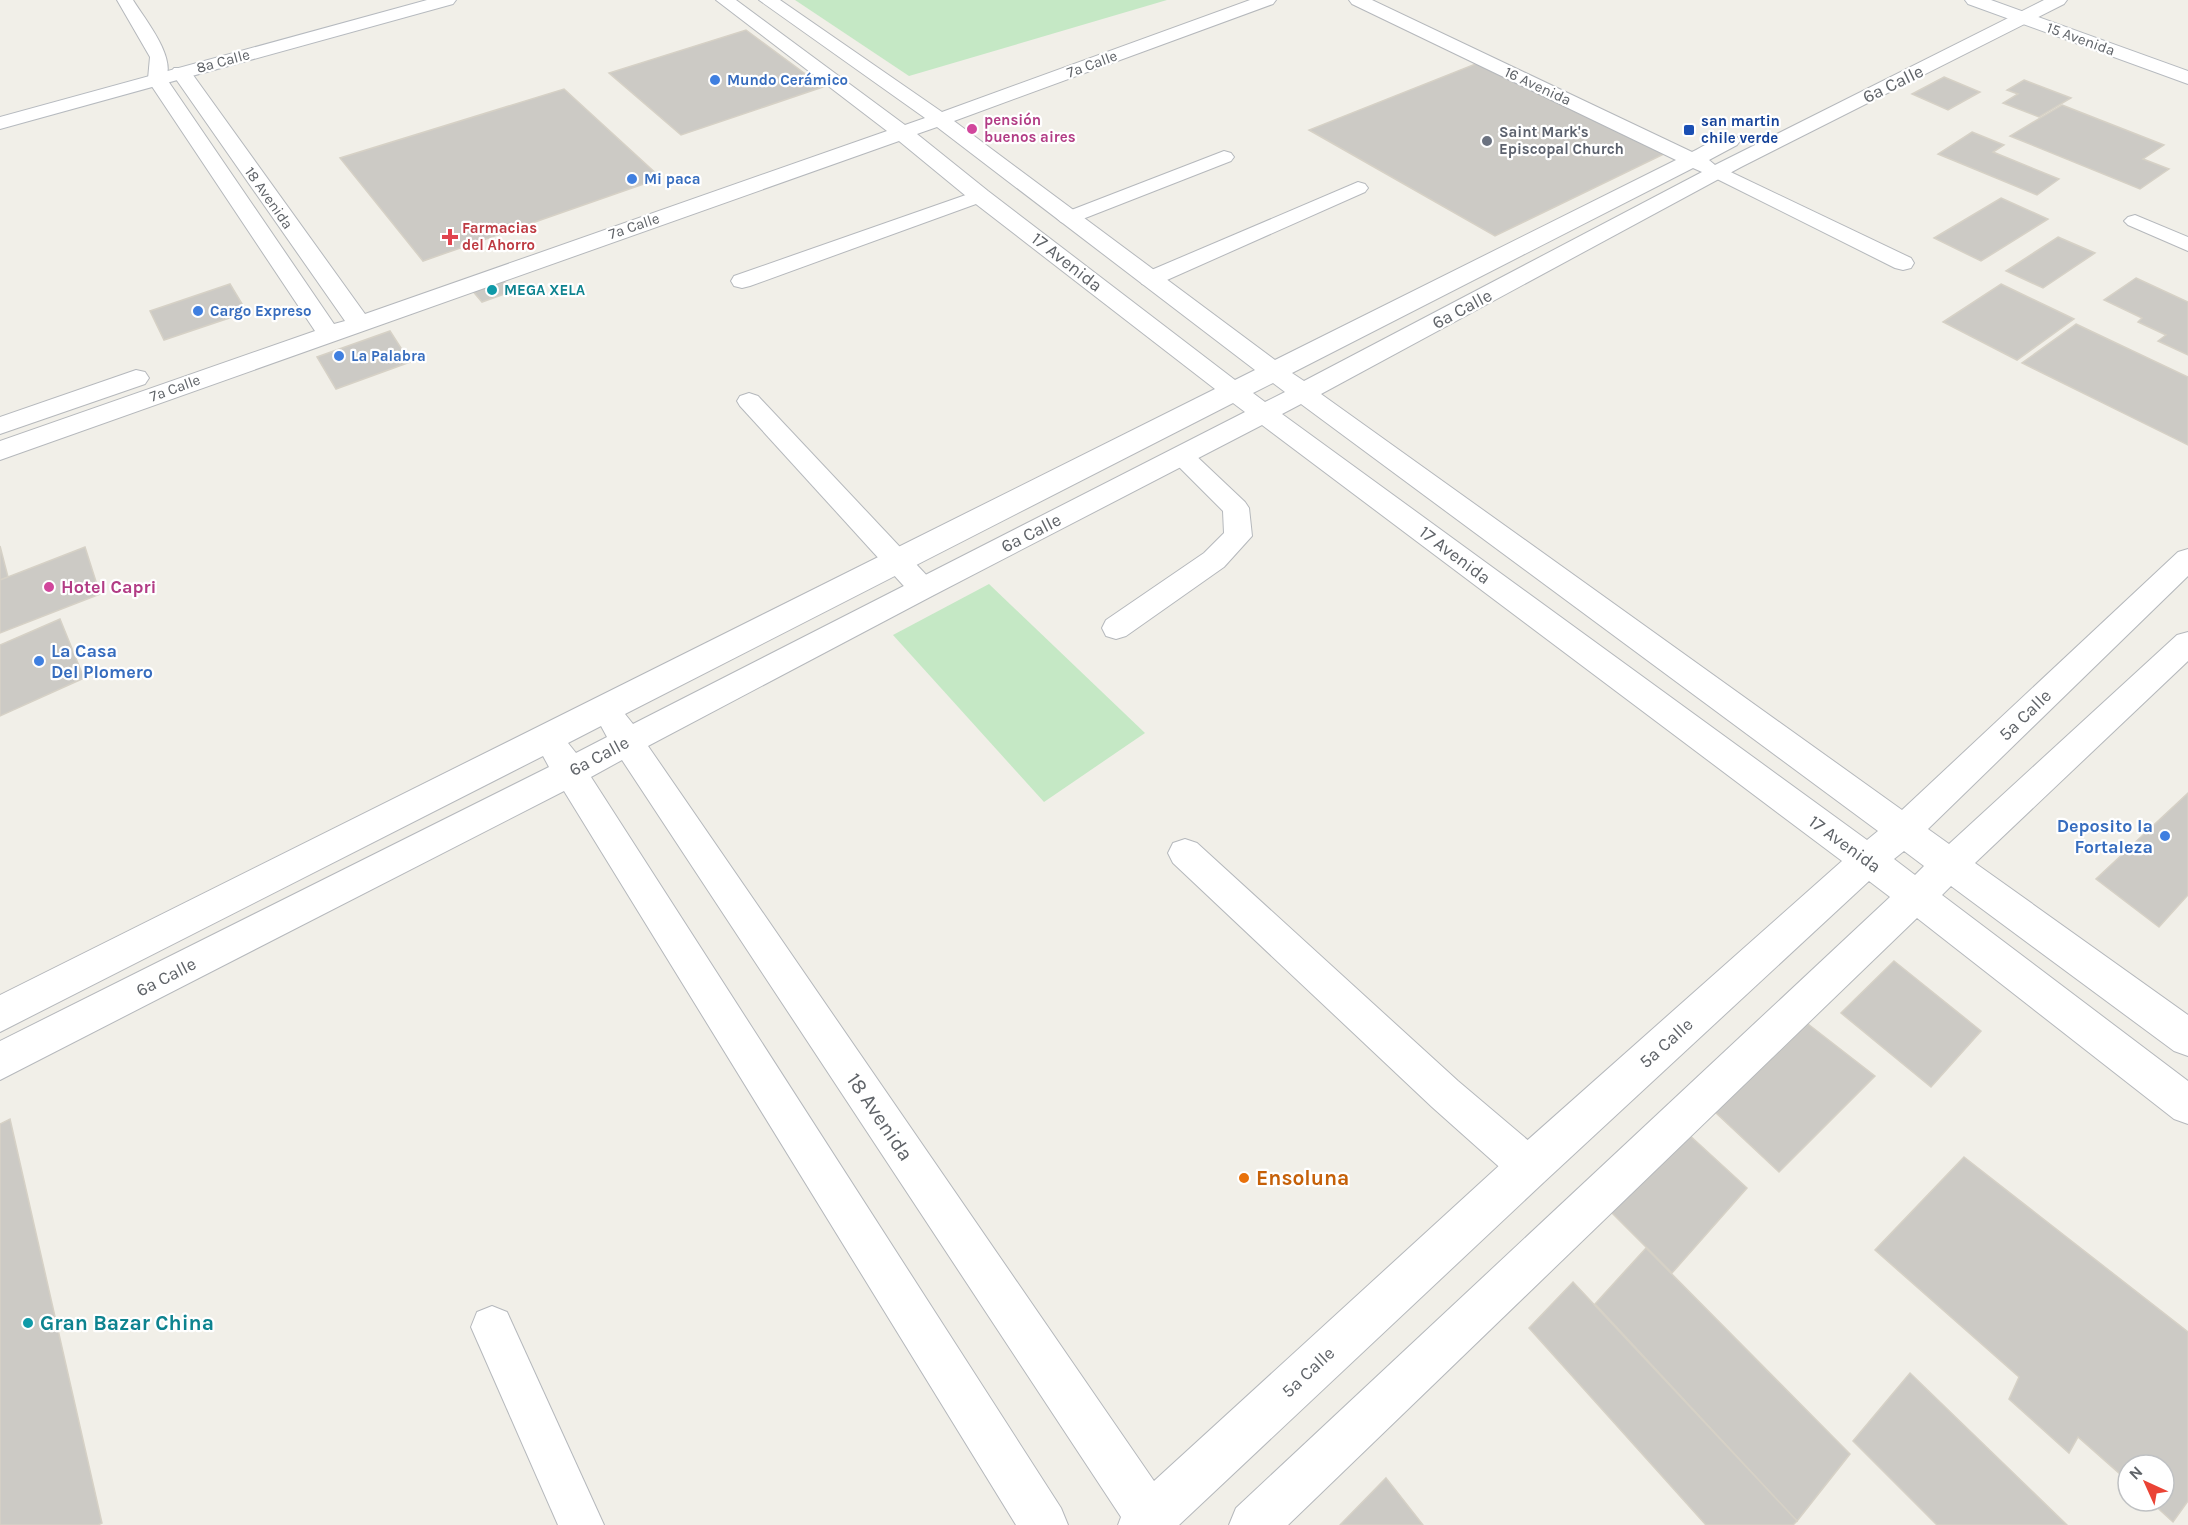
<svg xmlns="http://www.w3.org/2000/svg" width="2188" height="1525" viewBox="0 0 2188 1525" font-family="Karla,sans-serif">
<rect width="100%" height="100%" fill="#f1efe8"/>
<g fill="#c5e8c5">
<polygon points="795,0 1167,0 909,76"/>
<polygon points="989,584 1145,733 1044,802 893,635"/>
</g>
<g fill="#cccac5" stroke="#d6d1c6" stroke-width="1.5">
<polygon points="746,30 823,87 681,135 609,73"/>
<polygon points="1483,61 1668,152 1495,236 1309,130"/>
<polygon points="1944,77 1980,92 1948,110 1912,94"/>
<polygon points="2024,80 2071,98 2039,117 2003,103 2018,94 2007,90"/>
<polygon points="564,89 661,178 423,261 340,158"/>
<polygon points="2062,105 2164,145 2143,159 2169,169 2140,189 2010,136"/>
<polygon points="1972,132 2004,145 1993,152 2059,179 2037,195 1938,154"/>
<polygon points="2001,198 2048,219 1981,261 1934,238"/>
<polygon points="2058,237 2095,253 2043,288 2006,271"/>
<polygon points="501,278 513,291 482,302 471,289"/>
<polygon points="2136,278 2188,302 2188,355 2158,341 2166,335 2138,322 2142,318 2104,300"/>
<polygon points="230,284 247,312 164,340 150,311"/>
<polygon points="2001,284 2074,319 2017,360 1943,322"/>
<polygon points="2076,324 2188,377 2188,445 2022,363"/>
<polygon points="390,331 410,362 336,389 317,357"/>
<polygon points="0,546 8,577 0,580"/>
<polygon points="85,547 100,594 0,633 0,580"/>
<polygon points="60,619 84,678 0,716 0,645"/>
<polygon points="2188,793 2188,895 2159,927 2096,879"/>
<polygon points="1894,961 1981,1031 1931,1087 1841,1013"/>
<polygon points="1808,1024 1875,1076 1779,1172 1715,1112"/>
<polygon points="10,1119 102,1523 98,1525 0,1525 0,1124"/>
<polygon points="1687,1133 1747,1188 1672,1273 1610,1211"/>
<polygon points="1964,1157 2188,1332 2188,1501 2173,1522 2150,1501 2164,1501 2164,1465 2128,1465 2128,1481 2078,1437 2069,1453 2009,1399 2019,1377 1875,1250"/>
<polygon points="1646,1248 1850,1454 1797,1521 1595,1304"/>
<polygon points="1573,1282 1797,1521 1793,1525 1706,1525 1529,1328"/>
<polygon points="1910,1373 2067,1525 1937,1525 1853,1441"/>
<polygon points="1386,1478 1423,1525 1340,1525"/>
</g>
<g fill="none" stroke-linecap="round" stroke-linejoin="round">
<defs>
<g id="lane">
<path d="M 117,0 L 133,0 C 146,21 179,60 164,83 L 150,83 L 148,79 L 150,57 Z"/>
<polygon points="1224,151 1231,153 1234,157 1231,161 1075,222 1068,224 1061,222 1057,218 1061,214"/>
<polygon points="1718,166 1911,258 1914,263 1911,268 1903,270 1895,268 1711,176 1708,172 1711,168"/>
<polygon points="1358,182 1365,184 1368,188 1365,192 1158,284 1150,286 1142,284 1139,279 1142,274"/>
<polygon points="980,190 987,192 990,196 987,200 750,286 742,288 734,286 731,281 734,276"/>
<polygon points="2135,215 2188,237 2188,251 2128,225 2124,221 2128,217"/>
<polygon points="749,393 758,396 932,581 936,588 932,595 922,598 912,595 740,406 737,401 740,396"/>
<polygon points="1182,449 1191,451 1245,502 1249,508 1252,536 1224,567 1126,636 1116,639 1106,636 1102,628 1106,620 1204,553 1224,533 1223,511 1169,457 1173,451"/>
<polygon points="1185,839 1197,843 1458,1081 1543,1153 1549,1167 1543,1181 1529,1187 1515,1181 1432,1107 1173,863 1168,853 1173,843"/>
<polygon points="492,1306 507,1312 604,1525 558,1525 471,1327 477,1312"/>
</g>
<g id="street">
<path d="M 716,0 L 736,0 L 905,125 L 925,118 L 759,0 L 780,0 L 942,112 L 1250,0 L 1276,0 L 1273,4 L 954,121 L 1275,360 L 1676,160 L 1352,4 L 1349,0 L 1372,0 L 1692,152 C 1706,145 1722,133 1737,137 L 1740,141 L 1737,145 L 1709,160 L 1715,165 L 2044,0 L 2067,0 L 2064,4 L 1741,167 L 1321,394 L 1902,810 L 2178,552 L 2188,549 L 2188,576 L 1928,829 L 1949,844 L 2177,635 L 2188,632 L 2188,661 L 1975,863 L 2188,1015 L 2188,1056 L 2174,1051 L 1951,886 L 1942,895 L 2188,1081 L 2188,1124 L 2174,1119 L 1917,918 L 1288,1525 L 1229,1525 L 1236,1508 L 1890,897 L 1869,881 L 1544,1182 L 1179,1525 L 1118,1525 L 1121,1517 L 622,760 L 591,777 L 1061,1508 L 1068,1525 L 1016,1525 L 564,791 L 0,1080 L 0,1041 L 549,767 L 543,756 L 0,1032 L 0,995 L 1215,389 L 972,201 L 899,141 L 0,460 L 0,441 L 315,331 L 147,79 L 150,75 L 164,75 L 334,324 L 345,321 L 171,72 L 174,68 L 188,68 L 365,314 L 887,131 ZM 937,127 L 1255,370 L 1235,380 L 988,191 L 917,134 ZM 1693,168 L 1702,172 L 1304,381 L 1292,373 ZM 1273,383 L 1285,392 L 1265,402 L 1253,393 ZM 1233,403 L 1245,412 L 633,724 L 625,714 ZM 1301,404 L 1878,831 L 1867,840 L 1282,414 ZM 1262,425 L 1842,861 L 1514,1152 L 1154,1481 L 648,746 L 932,596 ZM 601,726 L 607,737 L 576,753 L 568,743 ZM 1904,851 L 1924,866 L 1915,875 L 1894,859 Z"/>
<polygon points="136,370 145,372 149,378 145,384 0,434 0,417"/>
</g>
<g id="secondary">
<polygon points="427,0 456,0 453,4 0,129 0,117"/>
<polygon points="1965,0 1991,0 2188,71 2188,84 1968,4"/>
</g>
</defs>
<use href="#lane" stroke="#b5b8bc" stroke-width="2"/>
<use href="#street" stroke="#b5b8bc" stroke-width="2"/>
<use href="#secondary" stroke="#b6babf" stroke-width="2"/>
<use href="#lane" fill="#fff" fill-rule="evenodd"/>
<use href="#street" fill="#fff" fill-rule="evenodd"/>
<use href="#secondary" fill="#fff" fill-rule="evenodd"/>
</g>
<g fill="#3f7fe0" stroke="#fff" stroke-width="2">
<circle cx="715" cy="80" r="6"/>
<circle cx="632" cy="179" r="6"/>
<circle cx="198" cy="311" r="6"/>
<circle cx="339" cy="356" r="6"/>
<circle cx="39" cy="661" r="6"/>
<circle cx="2165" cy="836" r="6"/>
</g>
<g fill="#d1479c" stroke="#fff" stroke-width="2">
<circle cx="972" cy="129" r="6"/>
<circle cx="49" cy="587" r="6"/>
</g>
<rect fill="#1a4fb4" stroke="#fff" stroke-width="2" x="1683" y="124" width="12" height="12" rx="3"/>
<circle fill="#6b7280" stroke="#fff" stroke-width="2" cx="1487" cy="141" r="6"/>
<path fill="#e0444e" stroke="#fff" stroke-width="2" d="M447 228h6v6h6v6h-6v6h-6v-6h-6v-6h6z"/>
<g fill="#0f9aa8" stroke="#fff" stroke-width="2">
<circle cx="492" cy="290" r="6"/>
<circle cx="28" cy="1323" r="6"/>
</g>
<circle fill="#e8710a" stroke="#fff" stroke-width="2" cx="1244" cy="1178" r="6"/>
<g text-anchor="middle" stroke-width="4.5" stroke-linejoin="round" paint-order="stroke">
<g font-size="15" fill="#5f6368" stroke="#fff">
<text transform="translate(2081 39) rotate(20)" y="5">15 Avenida</text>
<text transform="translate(223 61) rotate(-15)" y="5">8a Calle</text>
<text transform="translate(1092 64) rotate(-20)" y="5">7a Calle</text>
<text transform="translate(1538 86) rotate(25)" y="5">16 Avenida</text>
<text transform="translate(269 198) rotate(55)" y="5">18 Avenida</text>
<text transform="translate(634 226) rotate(-19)" y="5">7a Calle</text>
<text transform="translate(175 388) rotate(-20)" y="5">7a Calle</text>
</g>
<g font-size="15" font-weight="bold" fill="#366cbe" stroke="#fff" text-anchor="start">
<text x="727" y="85">Mundo Cerámico</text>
<text x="644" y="184">Mi paca</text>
<text x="210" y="316">Cargo Expreso</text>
<text x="351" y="361">La Palabra</text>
</g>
<g font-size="15" font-weight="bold" fill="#b23c85" stroke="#fff" text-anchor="start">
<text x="984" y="125">pensión<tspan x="984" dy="17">buenos aires</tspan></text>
</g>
<g font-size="15" font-weight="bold" fill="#164399" stroke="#fff" text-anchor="start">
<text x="1701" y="126">san martin<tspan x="1701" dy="17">chile verde</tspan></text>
</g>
<g font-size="15" font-weight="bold" fill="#5b616d" stroke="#fff" text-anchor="start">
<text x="1499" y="137">Saint Mark's<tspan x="1499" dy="17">Episcopal Church</tspan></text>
</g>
<g font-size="15" font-weight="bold" fill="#be3a42" stroke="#fff" text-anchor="start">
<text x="462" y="233">Farmacias<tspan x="462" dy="17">del Ahorro</tspan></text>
</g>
<g font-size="15" font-weight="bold" fill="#0d838f" stroke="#fff" text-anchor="start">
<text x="504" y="295">MEGA XELA</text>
</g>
<g font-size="18" fill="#5f6368" stroke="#fff">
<text transform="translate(1893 84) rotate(-26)" y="6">6a Calle</text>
<text transform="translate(1067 262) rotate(38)" y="6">17 Avenida</text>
<text transform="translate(1462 309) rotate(-28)" y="6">6a Calle</text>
<text transform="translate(1031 533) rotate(-27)" y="6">6a Calle</text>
<text transform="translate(1455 555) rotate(37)" y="6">17 Avenida</text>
<text transform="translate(2025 715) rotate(-44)" y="6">5a Calle</text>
<text transform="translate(599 756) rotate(-28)" y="6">6a Calle</text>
<text transform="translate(1845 844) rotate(36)" y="6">17 Avenida</text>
<text transform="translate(166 977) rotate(-27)" y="6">6a Calle</text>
<text transform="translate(1666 1043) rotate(-42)" y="6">5a Calle</text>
<text transform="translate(1308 1372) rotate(-43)" y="6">5a Calle</text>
</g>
<g font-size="18" font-weight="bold" fill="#b23c85" stroke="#fff" text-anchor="start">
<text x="61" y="593">Hotel Capri</text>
</g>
<g font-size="18" font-weight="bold" fill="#366cbe" stroke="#fff" text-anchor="start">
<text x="51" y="657">La Casa<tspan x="51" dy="21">Del Plomero</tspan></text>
<text x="2153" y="832" text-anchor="end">Deposito la<tspan x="2153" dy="21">Fortaleza</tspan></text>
</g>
<g font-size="21" fill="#5f6368" stroke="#fff">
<text transform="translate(880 1117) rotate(56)" y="7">18 Avenida</text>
</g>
<g font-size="21" font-weight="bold" fill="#c56008" stroke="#fff" text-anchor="start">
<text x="1256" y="1185">Ensoluna</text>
</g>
<g font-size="21" font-weight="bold" fill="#0d838f" stroke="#fff" text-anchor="start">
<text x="40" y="1330">Gran Bazar China</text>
</g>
</g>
<g transform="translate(2146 1483) rotate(315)"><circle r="28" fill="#ffffff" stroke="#bfc1c3" stroke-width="1.5"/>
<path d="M0-4.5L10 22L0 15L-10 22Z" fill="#ea4335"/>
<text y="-9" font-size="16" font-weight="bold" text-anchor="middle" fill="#5f6368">N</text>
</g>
</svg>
